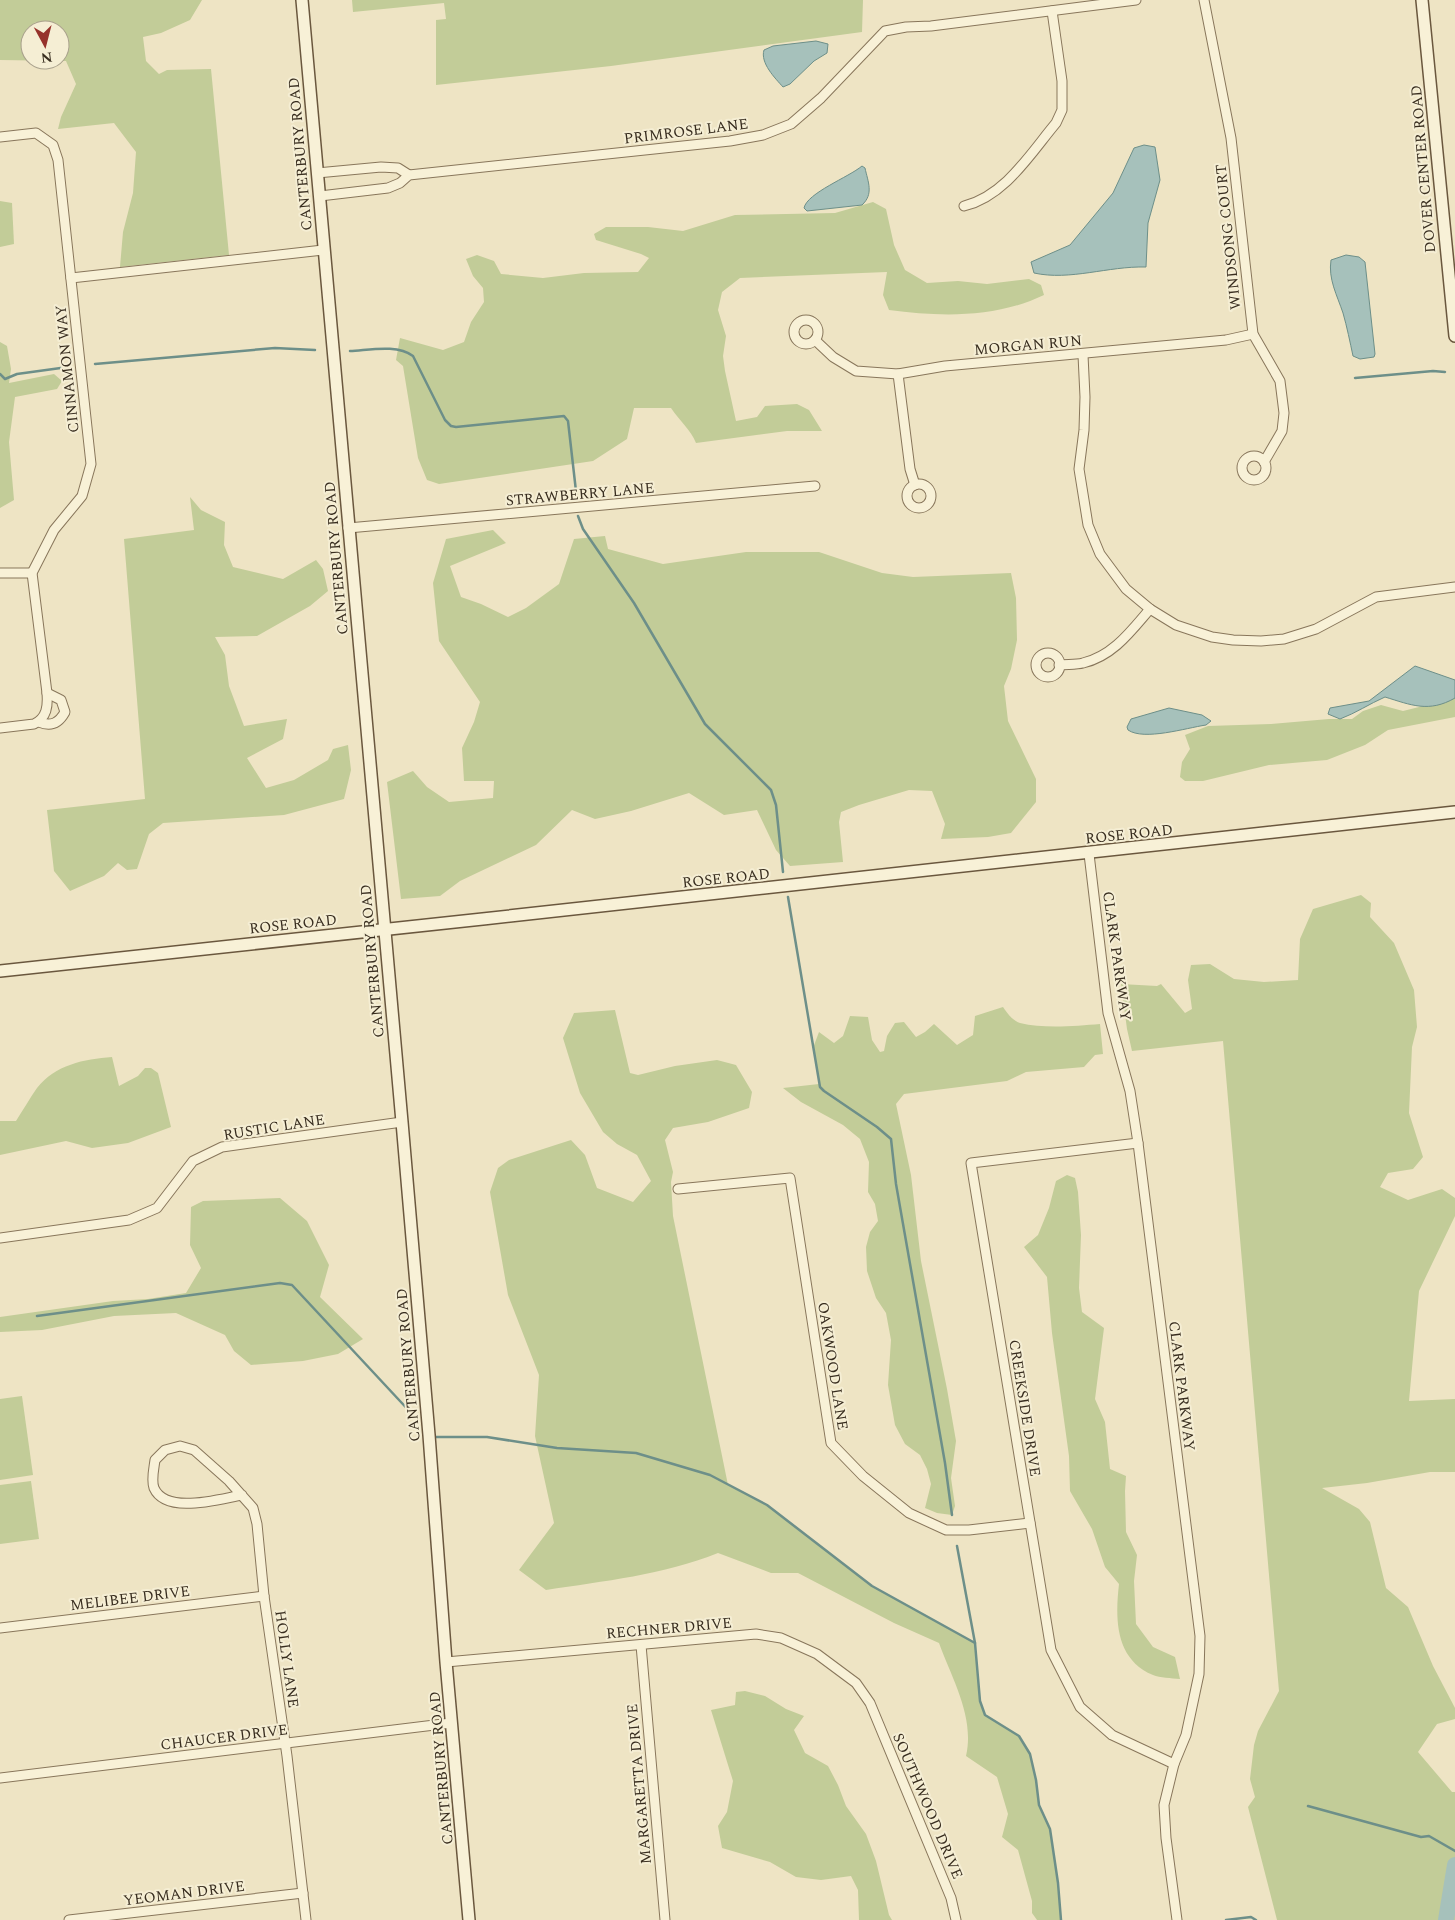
<svg xmlns="http://www.w3.org/2000/svg" width="1455" height="1920" viewBox="0 0 1455 1920" font-family="Spectral,serif">
<rect width="100%" height="100%" fill="#eee4c4"/>
<g fill="#c2cc98" fill-rule="evenodd">
<path d="M 0,0 L 202,0 L 190,20 L 161,33 L 143,37 L 146,61 L 159,74 L 167,70 L 211,69 L 229,255 L 120,267 L 123,232 L 133,193 L 136,152 L 114,123 L 58,129 L 61,117 L 76,84 L 66,61 L 0,60 ZM 30,30 L 60,30 L 60,60 L 30,60 Z"/>
<polygon points="352,0 863,0 862,32 611,66 436,85 436,20 446,19 444,3 353,12"/>
<polygon points="0,201 12,203 14,244 0,247"/>
<path d="M 873,202 L 886,209 L 894,245 L 905,270 L 927,283 L 958,281 L 987,284 L 1029,279 L 1041,285 L 1044,295 C 996,318 942,317 889,310 L 883,295 L 887,272 L 740,278 L 722,292 L 718,310 L 726,336 L 723,356 L 725,371 L 736,421 L 757,417 L 765,406 L 797,404 L 809,410 L 822,431 L 787,431 L 696,443 C 691,430 679,420 671,408 L 634,408 L 627,439 L 593,461 L 439,484 L 427,480 L 418,458 L 403,366 L 396,360 L 400,338 L 443,350 L 464,342 L 471,322 L 484,302 L 483,288 L 473,276 L 466,259 L 477,255 L 494,261 L 501,274 L 543,278 L 584,273 L 638,272 L 649,258 L 641,254 L 596,240 L 594,234 L 606,227 L 648,227 L 683,231 L 735,215 L 835,213 Z"/>
<polygon points="0,342 7,346 11,369 9,383 54,374 62,381 57,389 15,397 9,442 14,500 0,508"/>
<polygon points="190,497 201,510 225,522 224,545 233,567 283,579 316,560 323,569 328,591 310,606 257,636 215,637 225,655 229,686 244,726 287,719 283,739 247,758 266,788 294,780 328,760 333,749 348,745 351,770 344,799 284,815 163,823 149,834 137,869 127,870 118,863 104,876 70,891 54,871 47,810 145,799 124,539 194,530"/>
<polygon points="493,530 506,543 450,566 461,597 481,604 508,617 526,608 559,584 574,539 605,536 608,549 663,564 746,552 819,552 882,573 913,577 1011,573 1016,598 1017,640 1011,669 1004,686 1008,721 1036,779 1036,802 1011,833 988,837 941,839 945,824 932,791 909,790 859,805 841,812 839,822 843,862 790,866 776,850 757,810 724,815 689,793 631,811 595,819 572,810 536,845 460,881 440,896 401,899 387,782 413,771 427,787 449,802 493,798 494,781 464,781 462,748 474,722 480,702 439,641 433,583 446,539"/>
<polygon points="1455,698 1455,717 1388,730 1365,745 1327,760 1269,765 1203,781 1185,781 1180,777 1182,762 1190,749 1185,735 1208,726 1271,724 1329,719 1352,719 1363,711 1381,705 1403,711"/>
<polygon points="1361,895 1371,903 1370,917 1394,943 1414,990 1417,1027 1412,1047 1409,1113 1423,1157 1413,1169 1388,1173 1380,1187 1408,1200 1442,1189 1455,1198 1455,1216 1419,1291 1409,1401 1455,1399 1455,1472 1430,1472 1367,1483 1322,1488 1359,1509 1370,1522 1386,1588 1408,1607 1433,1666 1455,1708 1455,1719 1437,1724 1418,1752 1452,1792 1455,1792 1455,1920 1277,1920 1248,1807 1255,1797 1250,1779 1254,1745 1258,1731 1279,1691 1223,1041 1132,1051 1127,1029 1121,984 1157,986 1161,984 1185,1013 1192,1009 1188,980 1191,965 1210,964 1234,979 1264,982 1298,980 1300,939 1313,909"/>
<path d="M 1003,1007 C 1007,1013 1013,1021 1020,1023 C 1044,1029 1076,1026 1100,1024 L 1103,1054 L 1095,1055 L 1084,1067 L 1026,1072 L 1007,1081 L 904,1094 L 896,1104 L 911,1175 L 921,1261 L 947,1389 L 956,1441 L 951,1478 L 955,1506 L 952,1515 L 937,1513 L 925,1508 L 931,1484 L 927,1469 L 920,1455 L 905,1444 L 895,1425 L 888,1385 L 891,1340 L 886,1313 L 876,1298 L 867,1271 L 866,1247 L 870,1232 L 878,1221 L 875,1204 L 868,1192 L 869,1162 L 860,1139 L 843,1125 L 801,1102 L 783,1088 L 819,1084 L 813,1048 L 819,1032 L 834,1043 L 843,1036 L 850,1016 L 868,1017 L 872,1040 L 880,1052 L 884,1051 L 887,1036 L 895,1023 L 904,1022 L 916,1037 L 925,1032 L 934,1024 L 957,1045 L 973,1035 L 975,1016 Z"/>
<path d="M 615,1010 L 630,1073 L 638,1075 L 675,1066 L 717,1060 L 736,1065 L 752,1092 L 749,1108 L 708,1122 L 673,1128 L 665,1140 L 673,1172 L 671,1182 L 673,1216 L 728,1485 L 767,1505 L 872,1586 L 975,1643 L 980,1701 L 985,1715 L 1019,1736 L 1030,1754 L 1036,1780 L 1039,1805 L 1050,1829 L 1058,1883 L 1061,1920 L 1037,1920 L 1032,1913 L 1032,1901 L 1018,1850 L 1002,1837 L 1008,1814 L 997,1777 L 966,1756 C 975,1717 952,1679 939,1643 L 894,1623 L 798,1573 L 771,1573 L 718,1553 C 663,1575 604,1581 546,1590 L 519,1570 L 554,1523 L 535,1436 L 539,1375 L 508,1295 L 490,1192 L 498,1168 L 509,1160 L 571,1140 L 585,1155 L 597,1188 L 633,1202 L 651,1181 L 637,1155 L 617,1144 L 603,1132 L 580,1093 L 563,1038 L 574,1013 Z"/>
<path d="M 112,1057 L 119,1086 L 138,1076 L 145,1068 L 151,1068 L 158,1073 L 171,1127 L 128,1143 L 92,1148 L 66,1141 L 0,1155 L 0,1121 L 16,1121 C 23,1110 30,1098 37,1088 C 55,1065 84,1059 112,1057 Z"/>
<path d="M 1067,1175 L 1075,1178 L 1078,1192 L 1081,1235 L 1079,1288 L 1082,1312 L 1104,1328 L 1095,1399 L 1105,1422 L 1110,1469 L 1126,1476 L 1125,1491 L 1126,1532 L 1137,1555 L 1134,1581 L 1136,1624 L 1153,1647 L 1175,1657 L 1180,1679 C 1171,1678 1160,1678 1153,1675 C 1115,1659 1115,1619 1119,1584 L 1105,1567 L 1092,1529 L 1070,1491 L 1069,1456 L 1052,1333 L 1047,1277 L 1024,1247 L 1038,1235 L 1049,1208 L 1056,1181 Z"/>
<polygon points="280,1198 307,1221 329,1265 320,1297 363,1339 338,1354 303,1361 251,1365 234,1351 225,1335 176,1313 114,1316 42,1330 0,1332 0,1317 113,1301 148,1299 186,1293 201,1268 190,1245 191,1207 203,1201"/>
<polygon points="22,1396 33,1475 0,1480 0,1399"/>
<polygon points="31,1481 39,1539 0,1544 0,1485"/>
<polygon points="745,1691 765,1696 786,1709 804,1716 794,1730 805,1753 828,1766 838,1785 846,1806 866,1834 876,1861 889,1915 892,1920 859,1920 858,1890 851,1876 821,1880 796,1877 770,1862 722,1848 718,1826 727,1812 733,1781 711,1710 735,1705 736,1692"/>
</g>
<g fill="#a6c1bb" stroke="#6d8f89">
<path d="M 816,41 L 828,44 L 827,53 L 814,61 L 790,84 L 783,87 C 775,78 760,63 764,50 L 773,46 Z"/>
<path d="M 1144,145 L 1155,147 L 1160,180 L 1148,223 L 1146,267 C 1108,266 1070,281 1034,273 L 1031,262 L 1070,245 L 1113,193 L 1134,148 Z"/>
<path d="M 862,166 L 865,168 C 868,182 874,194 862,205 L 807,211 L 804,208 C 807,193 849,177 862,166 Z"/>
<path d="M 1346,255 L 1359,257 L 1365,262 L 1375,354 L 1374,357 L 1360,359 L 1353,356 C 1350,342 1347,327 1343,313 C 1337,295 1328,279 1331,260 Z"/>
<path d="M 1415,666 L 1455,680 L 1455,698 C 1429,713 1411,705 1385,697 C 1369,704 1356,713 1340,719 L 1328,714 L 1330,708 L 1369,701 Z"/>
<path d="M 1169,708 L 1202,715 L 1211,721 L 1206,725 C 1186,728 1144,741 1128,730 L 1127,727 L 1131,719 Z"/>
</g>
<g fill="none" stroke-linecap="round" stroke-linejoin="round">
<g stroke="#6d8f89" stroke-width="2.5">
<path d="M 350,351 C 370,350 397,344 413,356 L 445,420 L 451,426 L 456,427 L 564,416 L 568,421 L 577,500"/>
<polyline points="95,364 275,348 315,350"/>
<polyline points="0,374 5,379 17,374 68,367"/>
<polyline points="1355,378 1433,371 1445,372"/>
<polyline points="578,516 583,529 634,603 705,724 771,790 776,805 783,872"/>
<polyline points="788,897 820,1087 824,1091 877,1127 891,1139 896,1184 945,1463 952,1515"/>
<polyline points="37,1316 280,1283 292,1285 413,1415"/>
<polyline points="434,1437 487,1437 557,1448 636,1453 710,1475 767,1505 872,1586 975,1643"/>
<polyline points="957,1546 975,1643 980,1701 985,1715 1019,1736 1030,1754 1036,1780 1039,1805 1050,1829 1058,1883 1061,1920"/>
<polyline points="1308,1806 1421,1837 1429,1836 1455,1851"/>
<polyline points="1226,1920 1251,1917 1256,1920"/>
</g>
<polyline stroke="#a6c1bb" stroke-width="16" points="1446,1920 1455,1865"/>
<defs>
<g id="street">
<polyline points="1204,0 1231,138 1253,334 1280,381 1284,413 1282,431 1264,462"/>
<path d="M 0,137 L 36,133 L 53,145 L 58,160 L 91,464 L 82,496 L 54,530 L 32,573 L 47,693 C 48,706 47,718 34,724 L 0,728"/>
<polyline points="317,173 381,167 398,168 409,175"/>
<polyline points="320,196 388,188 400,183 409,175 730,141 763,135 791,124 821,98 885,31 906,27 931,26 1136,0"/>
<path d="M 964,206 C 1005,196 1030,154 1056,123 L 1062,110 L 1062,81 L 1052,11"/>
<polyline points="71,278 323,250"/>
<circle cx="806" cy="332" r="12"/>
<polyline points="815,340 833,357 856,371 898,374 945,366 1226,340 1253,334"/>
<polyline points="1083,355 1085,397 1084,430 1079,469 1088,525 1100,554 1126,589 1150,609 1176,625 1212,637 1233,640 1261,641 1284,639 1316,629 1376,597 1455,587"/>
<polyline points="898,374 910,469 915,485"/>
<circle cx="1254" cy="468" r="12"/>
<circle cx="919" cy="496" r="12"/>
<polyline points="348,528 815,486"/>
<polyline points="0,573 32,573"/>
<circle cx="1048" cy="665" r="12"/>
<path d="M 1059,665 C 1067,664 1076,665 1083,663 C 1113,656 1131,631 1150,609"/>
<path d="M 39,722 C 51,727 59,723 65,712 L 61,700 L 47,693"/>
<polyline points="1089,854 1108,1013 1130,1091 1138,1143 1200,1636 1199,1674 1186,1735 1174,1764 1164,1805 1166,1838 1177,1920"/>
<polyline points="1138,1143 971,1163 1051,1650 1080,1707 1112,1735 1174,1764"/>
<polyline points="678,1189 790,1178 831,1443 863,1476 909,1513 946,1530 969,1530 1030,1523"/>
<polyline points="0,1238 129,1220 157,1208 193,1161 222,1147 402,1122"/>
<path d="M 242,1495 C 219,1499 166,1515 154,1488 C 151,1480 154,1468 155,1460 L 165,1450 L 180,1446 L 194,1450 L 229,1481 L 253,1508 L 257,1524 L 264,1596 L 287,1756 L 306,1920"/>
<polyline points="0,1628 264,1596"/>
<polyline points="641,1645 665,1920"/>
<polyline points="446,1662 756,1634 781,1638 817,1654 856,1683 870,1703 951,1898 956,1920"/>
<polyline points="0,1778 451,1723"/>
<polyline points="69,1920 303,1893"/>
</g>
<g id="secondary">
<polyline points="302,0 402,1122 429,1435 446,1662 469,1920"/>
<polyline points="1422,0 1455,336"/>
<path d="M 0,971 C 485,918 970,868 1455,812"/>
</g>
</defs>
<use href="#street" stroke="#88765b" stroke-width="11"/>
<use href="#secondary" stroke="#6a573e" stroke-width="14"/>
<use href="#street" stroke="#f8f1d7" stroke-width="9"/>
<use href="#secondary" stroke="#f8f1d7" stroke-width="11"/>
</g>
<g text-anchor="middle" stroke-width="4" stroke-linejoin="round" paint-order="stroke">
<g font-size="15" fill="#382d1f" stroke="#f5eed4">
<text transform="translate(686 131) rotate(-7)" y="5">PRIMROSE LANE</text>
<text transform="translate(300 154) rotate(-95)" y="5">CANTERBURY ROAD</text>
<text transform="translate(1423 169) rotate(-95)" y="5">DOVER CENTER ROAD</text>
<text transform="translate(1228 237) rotate(-96)" y="5">WINDSONG COURT</text>
<text transform="translate(1028 345) rotate(-5)" y="5">MORGAN RUN</text>
<text transform="translate(67 369) rotate(-96)" y="5">CINNAMON WAY</text>
<text transform="translate(580 494) rotate(-5)" y="5">STRAWBERRY LANE</text>
<text transform="translate(336 558) rotate(-95)" y="5">CANTERBURY ROAD</text>
<text transform="translate(1129 834) rotate(-6)" y="5">ROSE ROAD</text>
<text transform="translate(726 878) rotate(-6)" y="5">ROSE ROAD</text>
<text transform="translate(293 924) rotate(-6)" y="5">ROSE ROAD</text>
<text transform="translate(1117 956) rotate(82)" y="5">CLARK PARKWAY</text>
<text transform="translate(372 961) rotate(-95)" y="5">CANTERBURY ROAD</text>
<text transform="translate(274 1127) rotate(-9)" y="5">RUSTIC LANE</text>
<text transform="translate(408 1365) rotate(-95)" y="5">CANTERBURY ROAD</text>
<text transform="translate(833 1366) rotate(81)" y="5">OAKWOOD LANE</text>
<text transform="translate(1182 1386) rotate(83)" y="5">CLARK PARKWAY</text>
<text transform="translate(1025 1408) rotate(81)" y="5">CREEKSIDE DRIVE</text>
<text transform="translate(130 1598) rotate(-7)" y="5">MELIBEE DRIVE</text>
<text transform="translate(669 1628) rotate(-5)" y="5">RECHNER DRIVE</text>
<text transform="translate(287 1659) rotate(82)" y="5">HOLLY LANE</text>
<text transform="translate(224 1737) rotate(-7)" y="5">CHAUCER DRIVE</text>
<text transform="translate(441 1768) rotate(-95)" y="5">CANTERBURY ROAD</text>
<text transform="translate(639 1784) rotate(-95)" y="5">MARGARETTA DRIVE</text>
<text transform="translate(928 1806) rotate(67)" y="5">SOUTHWOOD DRIVE</text>
<text transform="translate(184 1893) rotate(-7)" y="5">YEOMAN DRIVE</text>
</g>
</g>
<g transform="translate(45 45) rotate(173)"><circle r="24" fill="#f5eed4" stroke="#a9a18c"/>
<path d="M0-4L9 19L0 12L-9 19Z" fill="#96322b"/>
<text y="-8" font-size="14" font-weight="bold" text-anchor="middle" fill="#382d1f">N</text>
</g>
</svg>
